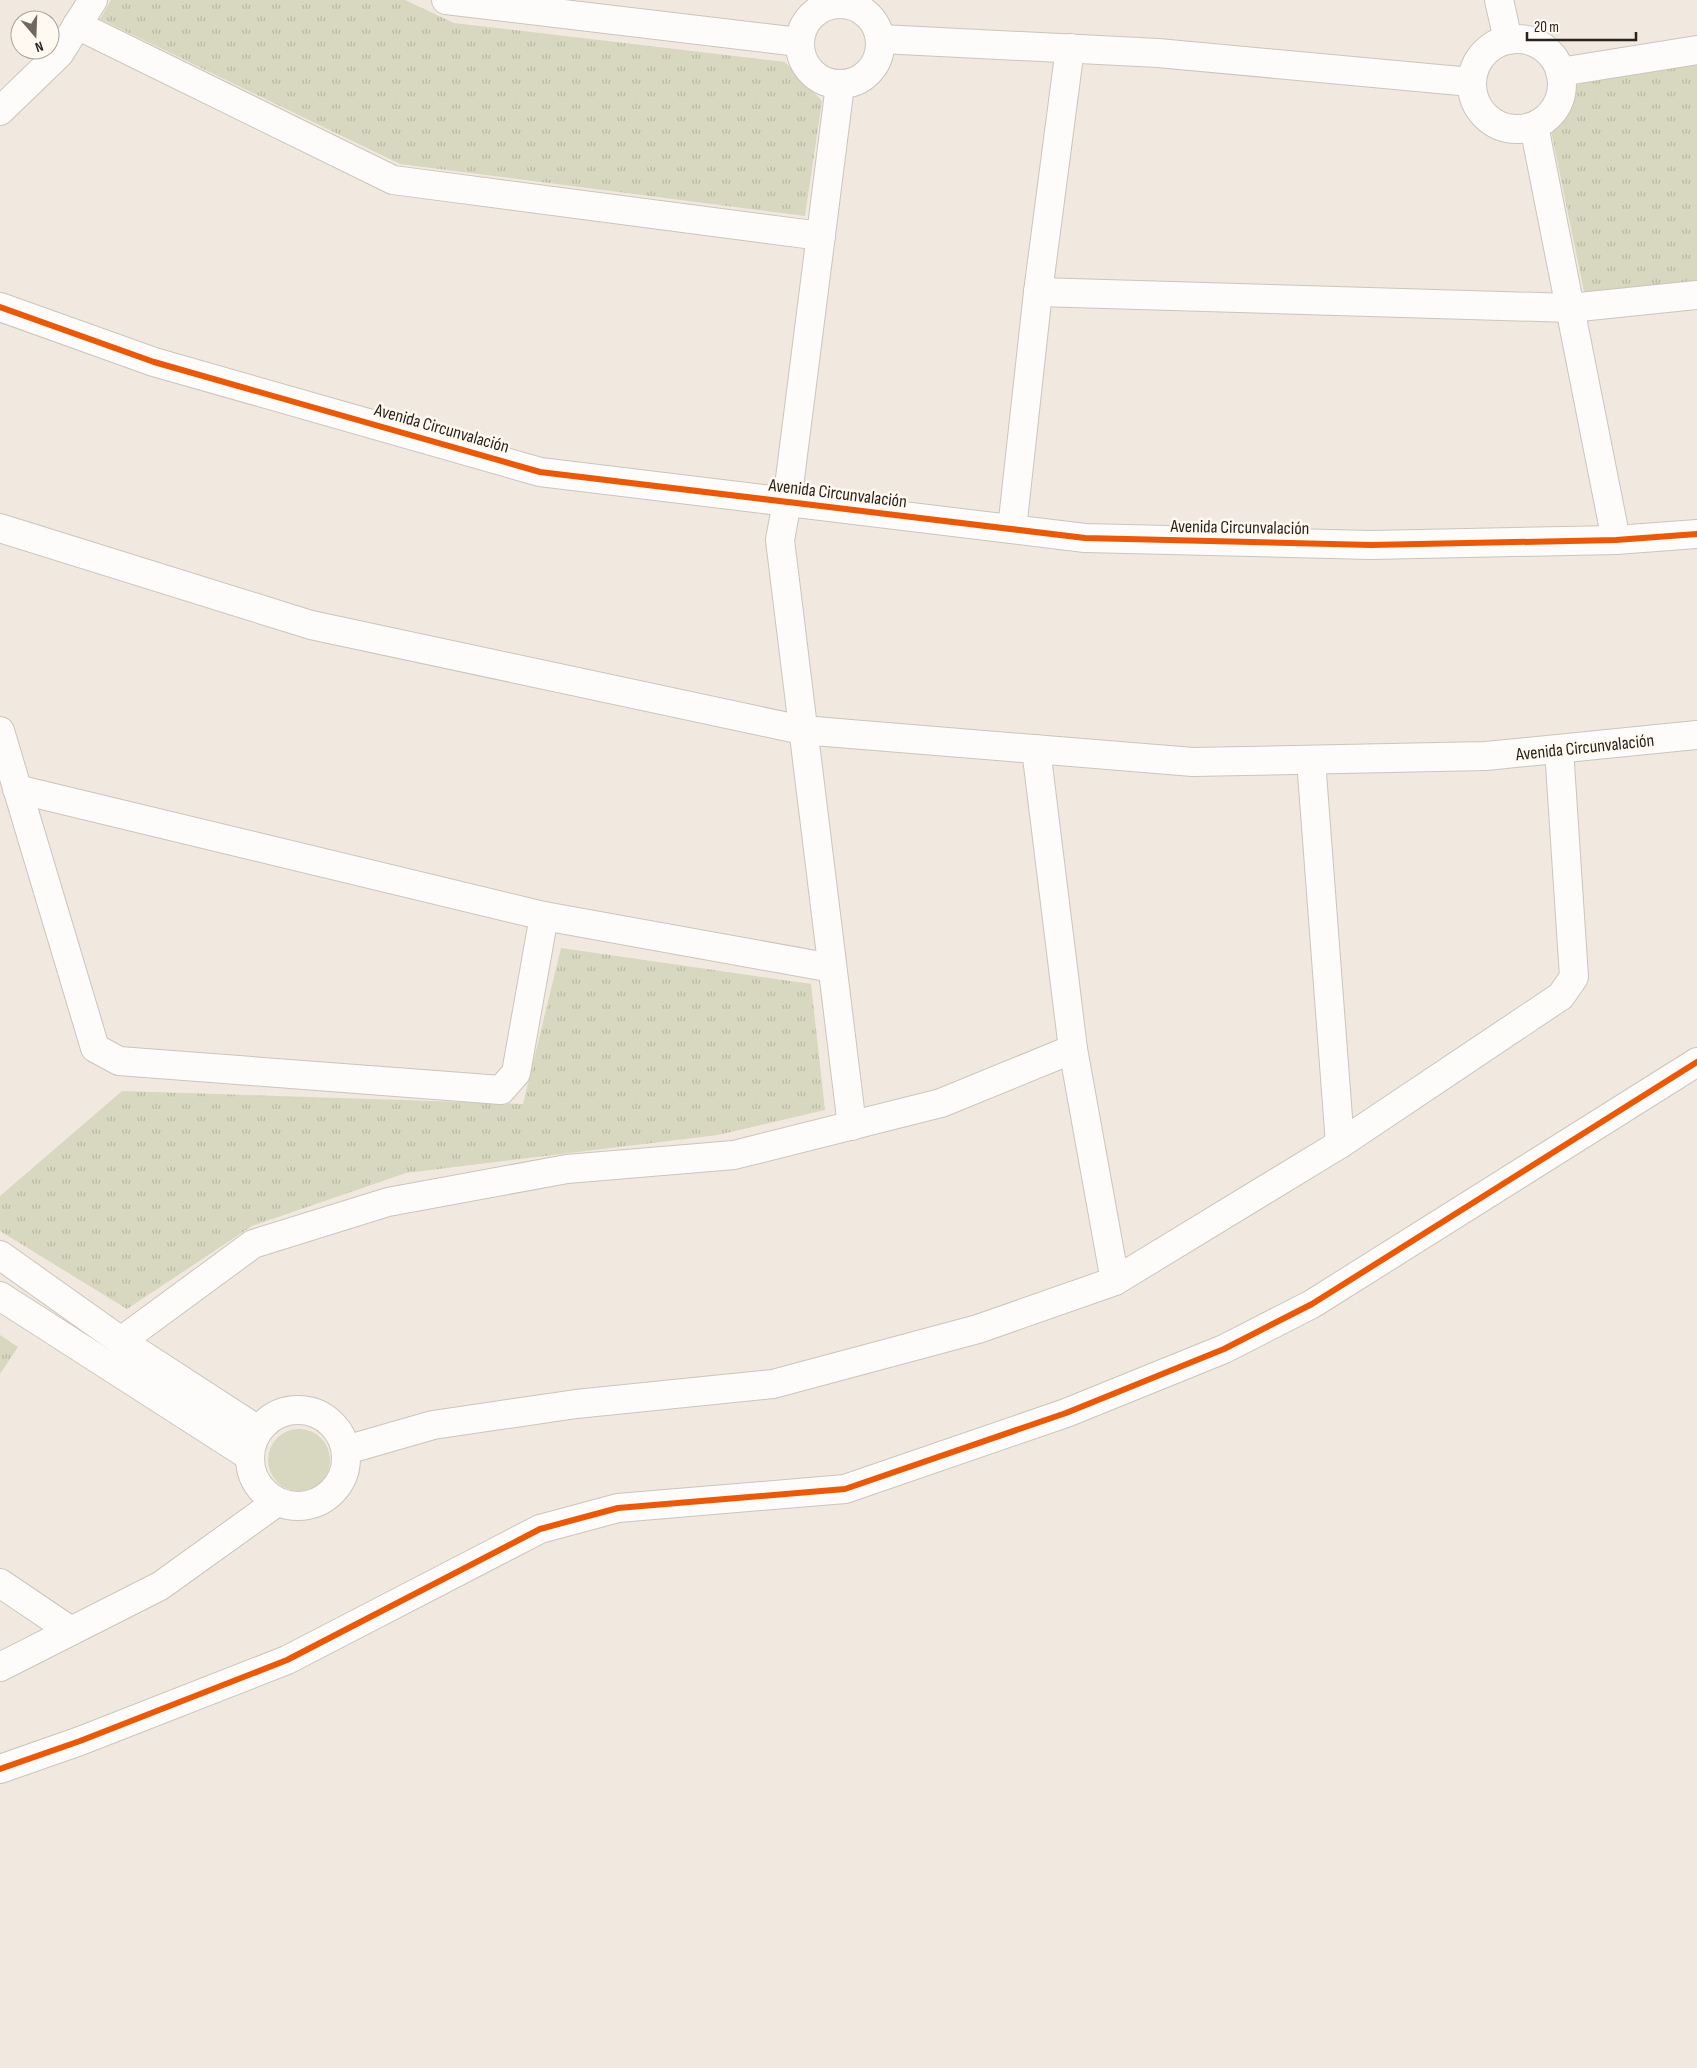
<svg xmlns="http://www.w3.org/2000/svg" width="1697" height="2068" viewBox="0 0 1697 2068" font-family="'Sofia Sans Condensed',sans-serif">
<defs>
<pattern id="park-tufts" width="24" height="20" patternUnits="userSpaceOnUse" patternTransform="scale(1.25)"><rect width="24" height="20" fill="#d7d8bf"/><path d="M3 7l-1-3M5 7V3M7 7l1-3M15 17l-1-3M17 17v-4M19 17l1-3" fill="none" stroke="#b9b9a4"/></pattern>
</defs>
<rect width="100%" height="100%" fill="#f1e9df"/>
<circle fill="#d7d8bf" cx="299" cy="1460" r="31"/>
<g fill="url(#park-tufts)">
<polygon points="111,0 405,0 454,23 785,62 822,101 805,216 400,164 100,19"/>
<polygon points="1697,64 1697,290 1586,301 1551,131 1576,86 1586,81"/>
<polygon points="561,948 811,984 825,1110 718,1135 406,1173 252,1226 127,1309 0,1231 0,1196 122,1091 523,1104"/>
<polygon points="0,1335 18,1347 0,1374"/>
</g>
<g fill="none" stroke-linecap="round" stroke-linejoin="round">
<defs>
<g id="minor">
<polyline points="446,0 799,42"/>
<polyline points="1499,0 1508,40"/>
<circle cx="840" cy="44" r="40"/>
<polyline points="77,25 393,180 821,236"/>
<polyline points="881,39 1158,53 1471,82"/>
<circle cx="1517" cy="84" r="45"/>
<polyline points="1560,72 1697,50"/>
<polyline points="840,85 787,502 780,540 852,1126"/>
<polyline points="0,111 59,54 93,0"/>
<polyline points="1534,126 1616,540"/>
<polyline points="1038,292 1570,308 1697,295"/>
<polyline points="0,307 154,362 540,472 1085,538 1371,545 1616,540 1697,534"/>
<polyline points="0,528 311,625 802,730 1193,762 1486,756 1697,735"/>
<polyline points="1012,529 1038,292 1070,48"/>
<polyline points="0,731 95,1048 119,1061 501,1090 516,1073 544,916"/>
<polyline points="1036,749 1073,1049 1115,1281"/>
<polyline points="1311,760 1340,1144"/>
<polyline points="17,789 544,916 832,968"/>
<polyline points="0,1255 121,1341 258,1430"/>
<polyline points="0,1296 249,1456"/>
<polyline points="121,1341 253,1244 388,1202 567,1169 734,1155 941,1103 1073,1049"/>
<circle cx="298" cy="1458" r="48"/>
<polyline points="346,1450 433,1425 576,1404 773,1384 978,1329 1115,1281 1340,1144 1561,996 1574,977 1559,749"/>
<polyline points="0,1583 71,1631"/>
<polyline points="0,1667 160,1586 277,1502"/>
<polyline points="0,1769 80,1741 287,1660 540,1529 618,1508 845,1489 1066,1413 1224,1349 1312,1304 1697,1062"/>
</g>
</defs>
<use href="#minor" stroke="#cbc5bc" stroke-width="30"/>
<use href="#minor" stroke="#fdfcfa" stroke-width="28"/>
<defs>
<g id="cycleway">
<polyline points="0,307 154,362 540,472 1085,538 1371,545 1616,540 1697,534"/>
<polyline points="0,1769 80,1741 287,1660 540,1529 618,1508 845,1489 1066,1413 1224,1349 1312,1304 1697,1062"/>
</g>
</defs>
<use href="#cycleway" stroke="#fff9f1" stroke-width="9"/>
<use href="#cycleway" stroke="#e8590c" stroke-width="6"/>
</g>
<g text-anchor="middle" stroke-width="5" stroke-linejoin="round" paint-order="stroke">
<g font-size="18" fill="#29231c" stroke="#fff9f1">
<text transform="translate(442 428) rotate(16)" y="6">Avenida Circunvalación</text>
<text transform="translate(838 493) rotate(7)" y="6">Avenida Circunvalación</text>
<text transform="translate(1240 527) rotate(1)" y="6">Avenida Circunvalación</text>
<text transform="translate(1585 747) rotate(-6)" y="6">Avenida Circunvalación</text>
</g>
</g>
<g transform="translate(35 35) rotate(161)"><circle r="24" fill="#fff9f1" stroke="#a9a39c"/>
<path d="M0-4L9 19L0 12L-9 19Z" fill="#6f6860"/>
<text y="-8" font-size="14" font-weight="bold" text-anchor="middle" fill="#29231c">N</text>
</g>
<path d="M1527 32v8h109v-8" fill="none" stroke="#29231c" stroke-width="2.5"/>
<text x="1534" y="32" font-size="15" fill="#29231c" stroke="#fff9f1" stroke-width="4" paint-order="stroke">20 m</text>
</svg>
